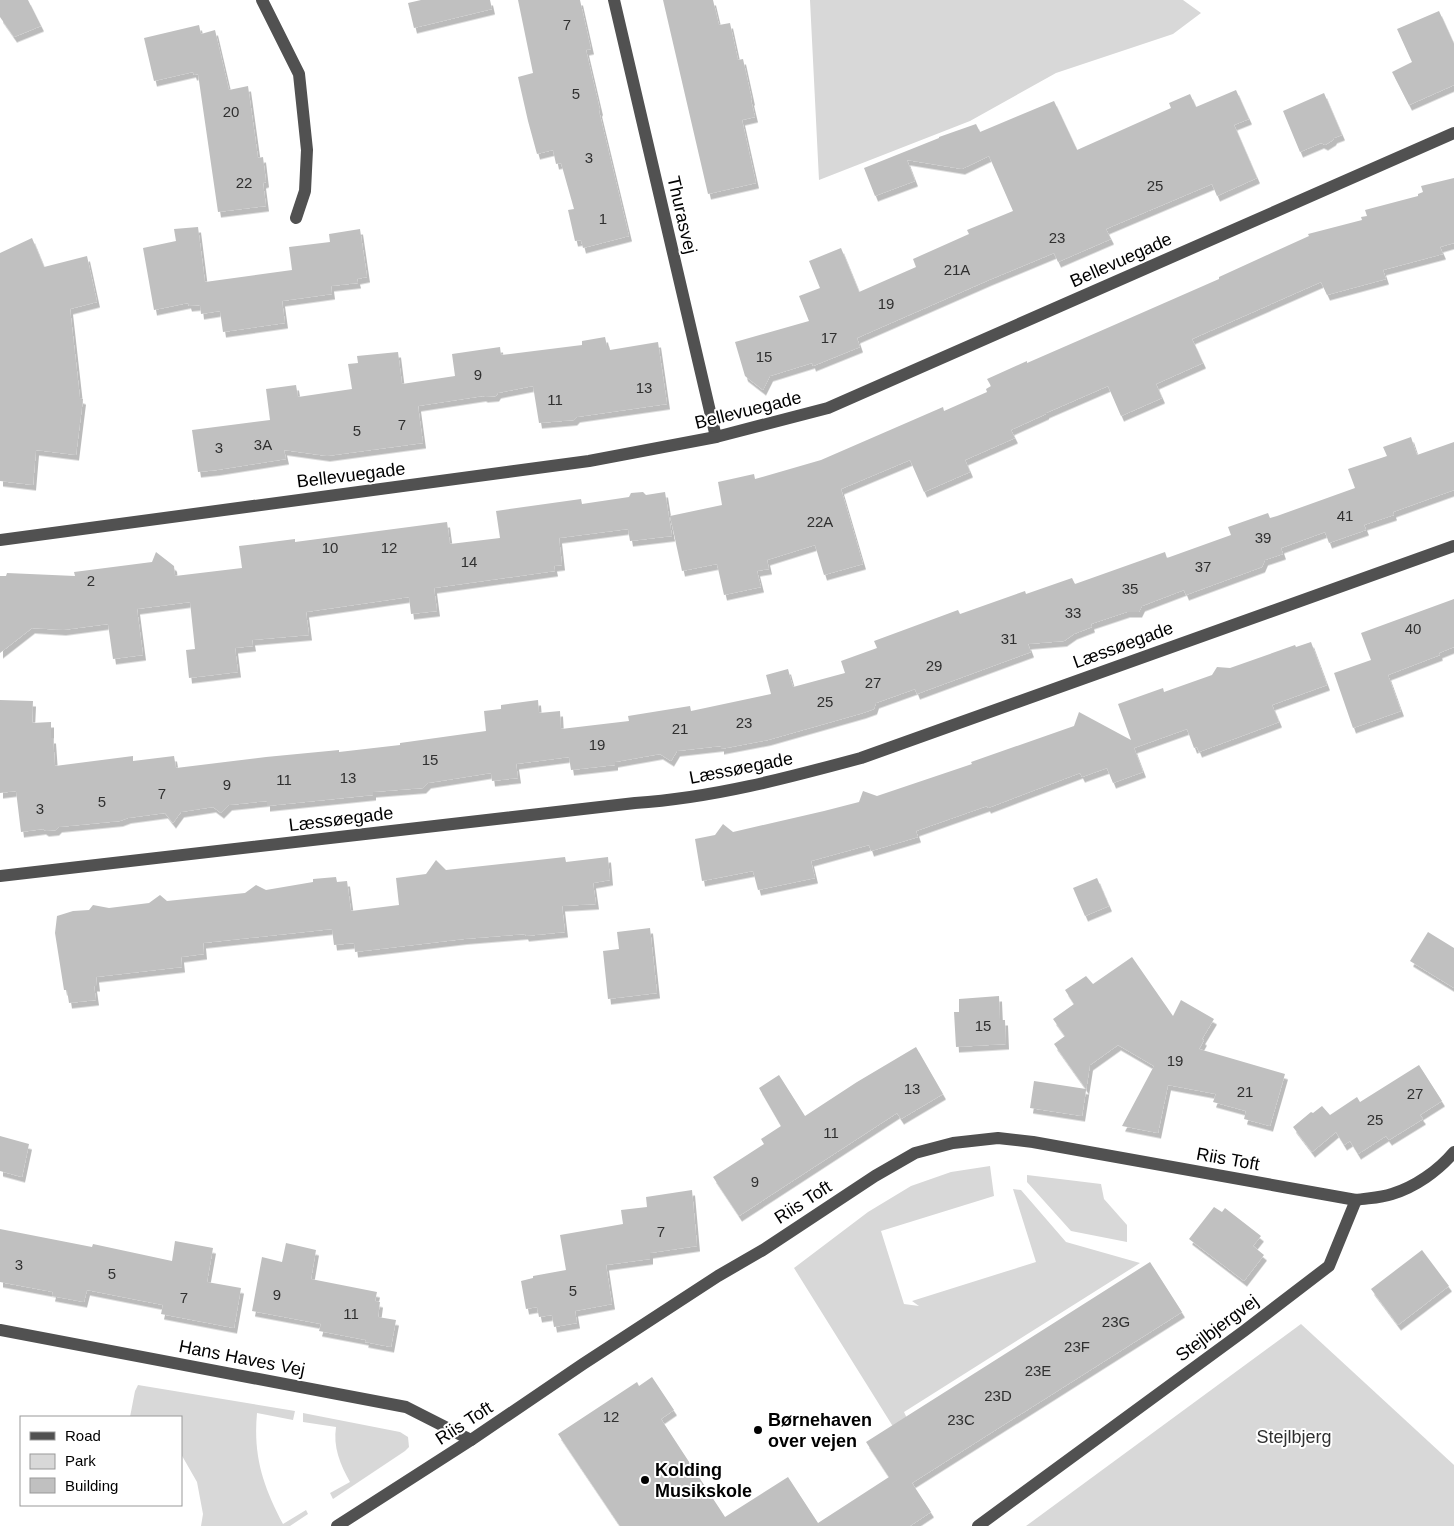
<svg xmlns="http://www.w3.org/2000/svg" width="1454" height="1526" viewBox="0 0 1454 1526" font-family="Helvetica,sans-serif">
<defs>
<filter id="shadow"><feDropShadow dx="3" dy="5.5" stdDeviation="0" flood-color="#0004"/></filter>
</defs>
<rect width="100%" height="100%" fill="#fff"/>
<g fill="#d8d8d8">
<polygon points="810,0 1183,0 1201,13 1173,34 1056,73 970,121 819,180"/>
<polygon points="990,1166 994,1196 881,1231 904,1304 919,1306 912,1301 1036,1262 1013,1189 1021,1190 1066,1242 1140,1263 904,1412 922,1449 912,1457 794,1268 868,1212 911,1186 951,1172"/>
<polygon points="1027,1175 1101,1184 1104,1199 1127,1225 1127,1242 1071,1231 1027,1182"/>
<polygon points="1301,1324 1454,1465 1454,1526 1026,1526"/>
<path d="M 138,1385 L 295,1411 L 293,1420 L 257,1413 C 253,1456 263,1486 283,1524 L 306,1510 L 308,1514 L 290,1526 L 201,1526 L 203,1514 L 197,1482 L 181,1454 L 181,1417 L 130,1417 L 135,1391 Z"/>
<path d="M 303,1413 L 400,1432 L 408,1437 L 409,1447 L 405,1451 L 333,1499 L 330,1493 L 350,1482 C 340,1464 333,1447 336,1427 L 303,1422 Z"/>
</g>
<g fill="#c0c0c0" filter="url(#shadow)">
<polygon points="0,0 28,0 41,26 14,37 0,17"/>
<polygon points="421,0 490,0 492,9 414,28 408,3"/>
<polygon points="518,0 580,0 591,49 586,50 600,110 599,111 629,236 583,248 581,240 575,241 568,210 574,209 561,163 556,164 553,150 537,154 528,121 518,77 533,73"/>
<polygon points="663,0 713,0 719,25 730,23 738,60 743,59 752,100 751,100 755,117 742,120 756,183 708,194"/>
<polygon points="1439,11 1454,44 1454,85 1409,105 1392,72 1412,62 1397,29"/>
<polygon points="199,25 201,34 215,30 229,90 248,86 258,158 263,157 266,182 263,183 266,206 218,212 198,74 194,75 193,72 154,81 144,38"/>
<polygon points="1236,90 1249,119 1234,125 1257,178 1217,196 1212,184 1106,229 1111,239 1058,262 1054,253 989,280 857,338 860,347 813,366 812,363 770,376 763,390 745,376 735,342 809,321 799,296 820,288 809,261 841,248 859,292 916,267 913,259 969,234 967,230 1013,211 989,156 962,169 907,160 915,181 875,196 864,168 939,138 939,137 976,124 980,132 1054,101 1077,150 1171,108 1169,103 1190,94 1196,107"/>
<polygon points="1324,93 1342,135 1334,138 1333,140 1325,145 1321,143 1300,152 1283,111"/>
<polygon points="1454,178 1454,243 1440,247 1443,254 1383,270 1386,279 1327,295 1321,282 1192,339 1203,363 1156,384 1162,398 1121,416 1108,386 1046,413 1046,414 1011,430 1015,438 965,460 970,472 924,492 910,460 841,489 863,564 824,575 815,545 767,560 769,569 757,571 761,587 724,595 717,564 682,571 670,516 722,505 718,482 754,474 755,479 821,460 943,407 944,411 987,392 986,389 991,386 987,379 1027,361 1027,363 1105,329 1219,279 1219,277 1309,236 1308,234 1362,220 1361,217 1367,216 1365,210 1418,196 1418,194 1423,192 1421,186"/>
<polygon points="198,227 205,282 292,270 289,247 330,242 329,234 360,229 367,277 357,279 358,283 331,286 332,294 282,301 285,323 223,332 220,311 201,314 200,305 189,306 188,303 154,310 143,248 176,241 174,229"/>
<polygon points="32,238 44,267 87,256 97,302 70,309 80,398 83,399 76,455 36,450 33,485 0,481 0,253"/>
<polygon points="605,337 607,346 609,346 610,350 658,342 667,404 577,417 574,420 539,423 533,386 498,393 496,396 485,397 483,396 418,406 423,443 327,456 284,450 286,459 217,470 198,472 192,430 270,420 266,389 296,385 298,397 352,389 348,364 358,363 357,356 398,352 402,384 455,376 452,354 500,347 501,355 582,345 582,341"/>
<polygon points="1411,437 1417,455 1454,442 1454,490 1393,512 1394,515 1364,525 1366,530 1329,543 1325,532 1281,548 1283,554 1265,560 1262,567 1186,595 1184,590 1142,606 1139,612 1127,612 1091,624 1092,627 1074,634 1064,641 1028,644 1031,652 917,694 915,689 876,703 874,709 863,713 768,740 721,749 721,746 677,751 671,761 660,754 615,762 615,765 571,770 569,757 516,764 518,778 492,781 491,773 428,783 423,788 373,792 373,795 267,806 267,801 229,805 221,813 213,807 181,812 173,823 165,813 128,818 120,821 59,827 56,830 46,831 43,829 21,832 16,791 0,793 0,700 33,701 32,723 51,722 51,738 53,738 55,766 133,756 133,761 174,756 176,768 266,757 339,750 339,752 400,745 400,743 486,731 484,711 501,709 501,705 538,700 539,713 560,711 561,729 629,721 628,716 690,706 691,711 771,694 766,675 788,669 793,687 845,673 841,661 877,648 874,641 958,610 960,614 1025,591 1026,594 1072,578 1075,584 1165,552 1167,558 1231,535 1228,527 1268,513 1270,518 1277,516 1355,488 1348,469 1387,456 1383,447"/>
<polygon points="643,492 646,495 665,492 672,536 630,541 628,529 559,538 562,565 554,566 555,571 434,588 437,611 411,614 409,597 306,612 309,635 252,640 253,646 235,648 238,672 189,678 186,650 195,649 190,602 137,609 143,655 113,659 108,624 63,630 32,628 0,653 0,576 6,576 7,573 75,576 74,572 152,562 156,552 174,566 175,576 242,568 239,546 295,539 295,542 447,522 450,544 500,538 496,511 581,499 582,504 629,497 631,493"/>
<polygon points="1454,599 1454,647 1439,653 1440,655 1388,675 1401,711 1353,728 1334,673 1371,660 1361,633"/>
<polygon points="1311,642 1327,685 1272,705 1279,722 1199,752 1197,747 1194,748 1187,729 1134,748 1143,772 1113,783 1107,768 1082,777 1080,773 988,808 987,806 916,831 918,837 871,851 869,845 811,861 815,878 758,890 753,871 702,881 695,839 715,835 723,824 733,832 824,811 859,802 863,791 877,796 972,764 971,762 1074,726 1079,712 1131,740 1118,704 1163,688 1164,692 1212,675 1217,667 1230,668 1295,645 1296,647"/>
<polygon points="565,857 566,862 608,857 610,880 593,883 596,904 562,906 565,932 526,936 525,934 464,939 355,952 354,943 334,945 332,929 203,943 204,954 181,957 182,967 96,977 97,986 94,986 96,1000 69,1003 67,990 64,990 55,933 57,916 73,911 89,910 93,905 109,908 149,903 160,895 167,901 245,893 256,885 266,890 313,882 313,879 336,877 337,882 347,881 351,911 399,905 396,878 426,874 436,860 446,870"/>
<polygon points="1097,878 1109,906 1085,916 1073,888"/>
<polygon points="650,928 657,993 608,999 603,951 619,949 617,932"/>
<polygon points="1428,932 1454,948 1454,988 1410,961"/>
<polygon points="1132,957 1173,1016 1181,1000 1214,1019 1202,1039 1204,1040 1199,1049 1285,1074 1270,1126 1244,1119 1246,1111 1213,1102 1216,1094 1168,1085 1158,1133 1122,1126 1154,1066 1118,1045 1090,1065 1082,1116 1030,1108 1034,1081 1086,1089 1054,1044 1065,1036 1053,1019 1074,1004 1065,990 1086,976 1093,984"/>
<polygon points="999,996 1000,1020 1005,1020 1006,1044 956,1047 954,1012 959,1012 959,999"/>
<polygon points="916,1047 943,1094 901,1119 897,1113 739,1216 713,1177 764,1144 761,1139 781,1126 759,1088 779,1075 805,1116 857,1082"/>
<polygon points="1419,1065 1442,1101 1420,1115 1423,1119 1389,1140 1386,1136 1358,1154 1350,1141 1344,1145 1336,1132 1312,1152 1293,1127 1311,1112 1313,1113 1322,1106 1330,1115 1357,1097 1360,1102"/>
<polygon points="0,1136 29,1144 22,1177 0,1171"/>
<polygon points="692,1190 697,1246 650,1253 650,1259 606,1265 612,1304 575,1311 577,1323 554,1327 552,1315 539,1317 537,1307 526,1309 521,1281 533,1278 533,1276 566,1270 560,1235 623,1224 621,1210 647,1207 646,1197"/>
<polygon points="1214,1207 1222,1212 1225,1208 1261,1236 1253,1246 1264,1255 1244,1281 1189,1239"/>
<polygon points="0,1229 92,1247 93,1244 172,1261 175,1241 213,1248 207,1282 241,1288 234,1328 161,1314 163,1305 87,1290 84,1302 52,1296 53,1292 0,1282"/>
<polygon points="286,1243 316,1250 311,1279 377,1292 375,1301 380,1302 378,1317 396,1320 391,1347 365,1342 366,1340 319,1331 321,1324 252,1311 262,1257 282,1262"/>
<polygon points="1422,1250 1449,1286 1398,1325 1371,1289"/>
<polygon points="1150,1262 1182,1312 912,1483 931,1512 910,1526 620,1526 558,1434 637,1382 639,1386 652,1377 674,1410 661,1419 725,1517 788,1477 818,1523 889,1477 866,1442"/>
</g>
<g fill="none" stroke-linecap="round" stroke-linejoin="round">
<g stroke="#515151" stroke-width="12">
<polyline points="262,0 299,74 307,150 305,191 296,218"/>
<polyline points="614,0 716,437"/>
<polyline points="0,540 589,461 716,437 828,408 1454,133"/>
<path d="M 0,876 L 635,803 C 712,798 787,778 861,758 L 1454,546"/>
<polyline points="0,1330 406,1407 471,1440"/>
<path d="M 337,1526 L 471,1440 L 583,1364 L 718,1276 L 763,1250 L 875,1176 L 915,1153 L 953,1143 L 998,1138 L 1033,1142 L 1356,1200 C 1367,1198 1380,1198 1392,1194 C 1415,1187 1438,1171 1454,1152"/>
<polyline points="978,1526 1244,1331 1329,1266 1356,1200"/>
</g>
</g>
<g fill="#000" stroke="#fff" stroke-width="2">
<circle cx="758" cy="1430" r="5"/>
<circle cx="645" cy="1480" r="5"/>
</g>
<g text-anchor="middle" stroke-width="4" stroke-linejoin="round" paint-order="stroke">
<g font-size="15" fill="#303030">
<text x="567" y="30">7</text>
<text x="576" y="99">5</text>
<text x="231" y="117">20</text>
<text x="589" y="163">3</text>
<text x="244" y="188">22</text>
<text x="1155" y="191">25</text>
<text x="603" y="224">1</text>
<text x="1057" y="243">23</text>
<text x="957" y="275">21A</text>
<text x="886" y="309">19</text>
<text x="829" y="343">17</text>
<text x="764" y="362">15</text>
<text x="478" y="380">9</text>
<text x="644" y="393">13</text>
<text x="555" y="405">11</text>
<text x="402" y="430">7</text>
<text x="357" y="436">5</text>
<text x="263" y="450">3A</text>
<text x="219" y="453">3</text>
<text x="1345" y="521">41</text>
<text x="820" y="527">22A</text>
<text x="1263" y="543">39</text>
<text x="330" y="553">10</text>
<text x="389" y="553">12</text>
<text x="469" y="567">14</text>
<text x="1203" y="572">37</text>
<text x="91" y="586">2</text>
<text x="1130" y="594">35</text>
<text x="1073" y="618">33</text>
<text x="1413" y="634">40</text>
<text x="1009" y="644">31</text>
<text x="934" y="671">29</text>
<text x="873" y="688">27</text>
<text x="825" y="707">25</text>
<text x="744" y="728">23</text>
<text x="680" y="734">21</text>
<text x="597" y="750">19</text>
<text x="430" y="765">15</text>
<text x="348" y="783">13</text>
<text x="284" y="785">11</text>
<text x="227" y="790">9</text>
<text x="162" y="799">7</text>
<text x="102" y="807">5</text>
<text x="40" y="814">3</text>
<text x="983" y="1031">15</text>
<text x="1175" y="1066">19</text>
<text x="912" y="1094">13</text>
<text x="1245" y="1097">21</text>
<text x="1415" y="1099">27</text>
<text x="1375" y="1125">25</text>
<text x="831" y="1138">11</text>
<text x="755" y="1187">9</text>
<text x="661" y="1237">7</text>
<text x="19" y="1270">3</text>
<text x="112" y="1279">5</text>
<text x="573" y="1296">5</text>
<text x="277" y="1300">9</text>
<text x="184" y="1303">7</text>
<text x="351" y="1319">11</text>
<text x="1116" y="1327">23G</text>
<text x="1077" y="1352">23F</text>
<text x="1038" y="1376">23E</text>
<text x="998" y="1401">23D</text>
<text x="611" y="1422">12</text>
<text x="961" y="1425">23C</text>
</g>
<g font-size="18" fill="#000" stroke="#fff">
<text transform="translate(682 215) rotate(77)" y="6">Thurasvej</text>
<text transform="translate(1121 260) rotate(-24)" y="6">Bellevuegade</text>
<text transform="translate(748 410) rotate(-14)" y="6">Bellevuegade</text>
<text transform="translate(351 475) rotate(-7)" y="6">Bellevuegade</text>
<text transform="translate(1123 645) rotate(-20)" y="6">Læssøegade</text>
<text transform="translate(741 768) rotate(-11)" y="6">Læssøegade</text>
<text transform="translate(341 819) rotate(-7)" y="6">Læssøegade</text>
<text transform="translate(1228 1159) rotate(10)" y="6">Riis Toft</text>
<text transform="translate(803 1202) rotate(-33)" y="6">Riis Toft</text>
<text transform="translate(1217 1328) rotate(-37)" y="6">Stejlbjergvej</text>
<text transform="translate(242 1358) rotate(11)" y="6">Hans Haves Vej</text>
<text transform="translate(464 1423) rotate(-33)" y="6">Riis Toft</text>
</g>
<g font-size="18" font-weight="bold" fill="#000" stroke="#fff" text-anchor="start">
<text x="768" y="1426">Børnehaven<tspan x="768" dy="21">over vejen</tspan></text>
<text x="655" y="1476">Kolding<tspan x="655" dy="21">Musikskole</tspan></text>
</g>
<g font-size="18" fill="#2f2f2f" stroke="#fff">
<text x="1294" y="1443">Stejlbjerg</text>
</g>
</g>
<rect x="20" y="1416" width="162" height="90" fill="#ffffff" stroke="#999999"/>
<rect x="30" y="1432" width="25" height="8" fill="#515151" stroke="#999999"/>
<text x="65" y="1441" font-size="15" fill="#000000">Road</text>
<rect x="30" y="1454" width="25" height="15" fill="#d8d8d8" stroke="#999999"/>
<text x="65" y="1466" font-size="15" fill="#000000">Park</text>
<rect x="30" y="1478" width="25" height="15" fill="#c0c0c0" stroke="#999999"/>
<text x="65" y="1491" font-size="15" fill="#000000">Building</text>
</svg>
